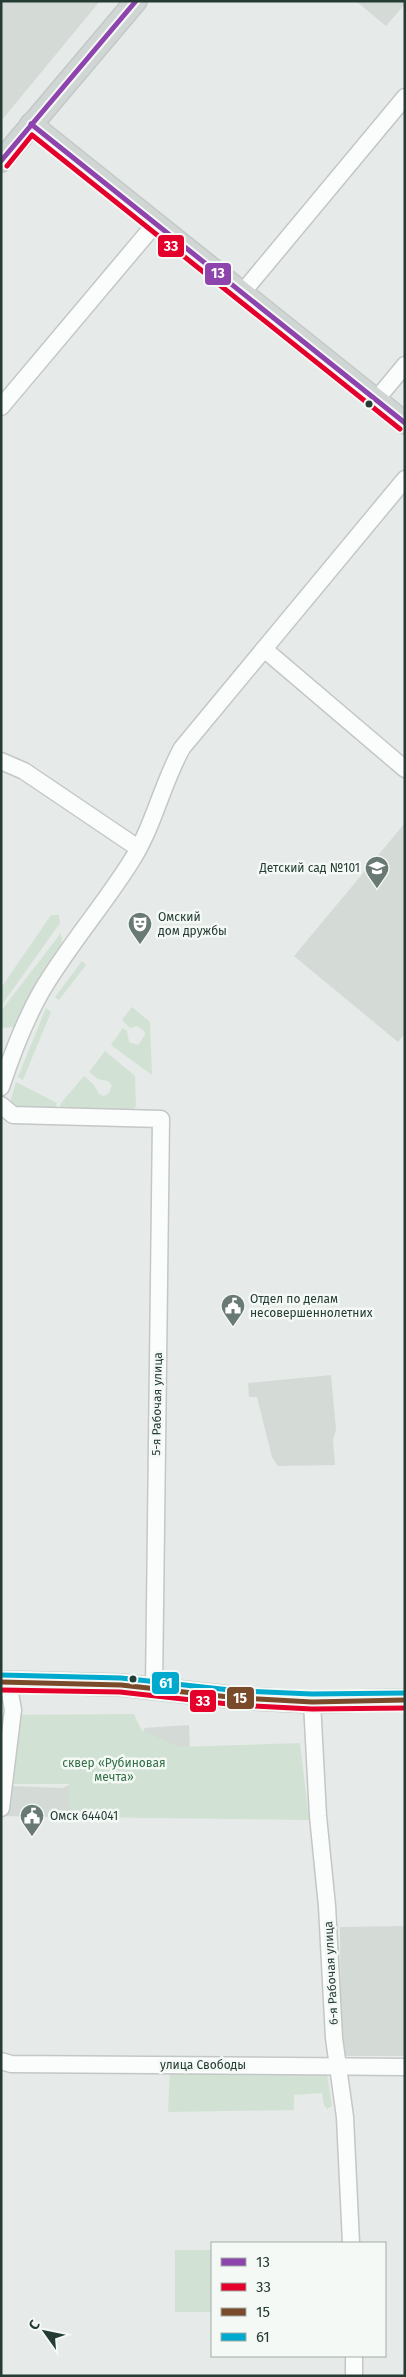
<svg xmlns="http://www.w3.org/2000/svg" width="406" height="2377" viewBox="0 0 406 2377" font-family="'Fira Sans',sans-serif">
<rect width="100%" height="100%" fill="#e6eae8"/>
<g fill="#d4dbd7">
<polygon points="1,1 100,1 1,121"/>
<polygon points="356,1 405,1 405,4 386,26"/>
<polygon points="405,823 405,1034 398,1042 294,956"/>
<polygon points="331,1375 336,1430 333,1440 335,1465 278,1466 272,1457 257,1397 249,1397 248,1383"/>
<polygon points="189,1725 190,1752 84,1808 54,1817 6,1816 9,1786 63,1788 140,1748 144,1728"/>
<polygon points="405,1926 405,2056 341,2056 340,1927"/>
</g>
<g fill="#d1e2d4">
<polygon points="51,915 59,915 60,923 1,1006 1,988"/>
<polygon points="61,933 62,945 41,975 14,1027 1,1028 1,1011"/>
<polygon points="82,961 86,965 59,1000 55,997"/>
<polygon points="132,1007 150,1022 152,1075 111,1045 123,1028 127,1031 129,1042 138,1045 145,1035 144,1031 137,1026 130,1028 122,1020"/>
<polygon points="46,1008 51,1012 23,1080 18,1077"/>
<polygon points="105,1051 135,1076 136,1106 131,1113 58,1113 61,1103 84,1076 94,1085 99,1094 104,1096 109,1093 112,1085 108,1081 98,1079 89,1072"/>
<polygon points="16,1082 57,1103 54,1112 21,1111 12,1106 11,1099"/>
<polygon points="134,1714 142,1731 179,1747 300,1743 309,1820 70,1817 69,1784 1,1784 1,1715"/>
<polygon points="170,2067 326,2068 332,2106 327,2109 324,2105 322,2093 294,2095 294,2110 168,2112"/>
<rect x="175" y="2250" width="37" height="62"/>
</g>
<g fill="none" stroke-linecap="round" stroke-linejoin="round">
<defs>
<g id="minor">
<polyline points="242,293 405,97"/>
<polyline points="376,400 405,365"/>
<polyline points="1,407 155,224"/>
<polyline points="264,649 405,769"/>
<polyline points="1,761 24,771 138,848"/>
<path d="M 1,1087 C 12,1054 24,1022 41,992 C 68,946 104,905 132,860 C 154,825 162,784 182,748 L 405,479"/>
<polyline points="1,1105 13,1115 161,1119 154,1688"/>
<polyline points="312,1702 318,1816 327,1906 334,2038 345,2117 351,2243"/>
<polyline points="1,1808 13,1710 8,1682"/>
<polyline points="1,2061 11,2064 405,2067"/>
<polyline points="354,2356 354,2376"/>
</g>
<g id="major">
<polyline points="31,124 405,423"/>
<polyline points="1,161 136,1"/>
<polyline points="1,1682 121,1685 238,1698 312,1702 405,1700"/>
</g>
</defs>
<use href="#minor" stroke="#c3c7c5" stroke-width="19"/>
<use href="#major" stroke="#c2c9c7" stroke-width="24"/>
<use href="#minor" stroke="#fbfcfc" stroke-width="16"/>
<use href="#major" stroke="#cfd6d3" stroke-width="21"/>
<defs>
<g id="bus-1">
<polyline points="31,124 405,423"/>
<polyline points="1,161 136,1"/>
</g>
<g id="bus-2">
<polyline points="7,166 32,135 400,429"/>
<polyline points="1,1690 120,1692 237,1705 312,1709 405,1708"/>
</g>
<polyline id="bus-3" points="1,1682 121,1685 238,1698 312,1702 405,1700"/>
<polyline id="bus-4" points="1,1675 121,1678 239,1691 312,1694 405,1693"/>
</defs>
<use href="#bus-1" stroke="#f4f9f6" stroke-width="9"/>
<use href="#bus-2" stroke="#f4f9f6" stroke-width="9"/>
<use href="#bus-3" stroke="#f4f9f6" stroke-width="9"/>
<use href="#bus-4" stroke="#f4f9f6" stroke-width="9"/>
<use href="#bus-1" stroke="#8e44ad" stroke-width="5"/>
<use href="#bus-2" stroke="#e4002b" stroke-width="5"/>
<use href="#bus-3" stroke="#7a4b2a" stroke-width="5"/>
<use href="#bus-4" stroke="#00a9ce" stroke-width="5"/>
</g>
<defs>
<symbol id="school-pin" viewBox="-11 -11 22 30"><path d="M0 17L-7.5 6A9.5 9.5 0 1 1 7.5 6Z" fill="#697973" stroke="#f4f9f6"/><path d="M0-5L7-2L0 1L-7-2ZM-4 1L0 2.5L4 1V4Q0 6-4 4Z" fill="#fff"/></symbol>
<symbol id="theatre-pin" viewBox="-11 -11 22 30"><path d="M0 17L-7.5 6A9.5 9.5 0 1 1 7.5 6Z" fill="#697973" stroke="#f4f9f6"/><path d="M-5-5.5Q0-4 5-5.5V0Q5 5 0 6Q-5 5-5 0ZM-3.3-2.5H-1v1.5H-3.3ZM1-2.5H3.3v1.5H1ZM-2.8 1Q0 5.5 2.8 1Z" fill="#fff"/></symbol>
<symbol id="civic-pin" viewBox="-11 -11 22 30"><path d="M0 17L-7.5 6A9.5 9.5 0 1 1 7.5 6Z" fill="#697973" stroke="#f4f9f6"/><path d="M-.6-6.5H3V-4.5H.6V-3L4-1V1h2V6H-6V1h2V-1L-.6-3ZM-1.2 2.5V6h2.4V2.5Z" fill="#fff"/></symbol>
</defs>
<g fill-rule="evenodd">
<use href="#school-pin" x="363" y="854" width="28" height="38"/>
<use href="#theatre-pin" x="126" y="910" width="28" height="38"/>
<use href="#civic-pin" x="219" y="1292" width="28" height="38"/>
<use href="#civic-pin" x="18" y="1802" width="28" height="38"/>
</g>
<g fill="#253c34" stroke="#f4f9f6" stroke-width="2">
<circle cx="369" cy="404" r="4.5"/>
<circle cx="133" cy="1679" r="4.5"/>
</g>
<g text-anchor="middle" stroke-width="5" stroke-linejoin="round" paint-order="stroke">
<g font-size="12" fill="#253c34" stroke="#f4f9f6" text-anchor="start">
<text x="360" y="872" text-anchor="end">Детский сад №101</text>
<text x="158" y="921">Омский<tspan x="158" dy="14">дом дружбы</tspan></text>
<text x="250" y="1303">Отдел по делам<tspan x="250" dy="14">несовершеннолетних</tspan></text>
<text x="50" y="1820">Омск 644041</text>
</g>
<g font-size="12" fill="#253c34" stroke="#f4f9f6">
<text transform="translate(157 1404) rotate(-89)" y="4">5-я Рабочая улица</text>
<text transform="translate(331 1973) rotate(-93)" y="4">6-я Рабочая улица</text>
<text x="203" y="2069">улица Свободы</text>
</g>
<g font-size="12" fill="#336e45" stroke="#f4f9f6">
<text x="114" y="1767">сквер «Рубиновая<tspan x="114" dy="14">мечта»</tspan></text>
</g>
</g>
<g stroke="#f4f9f6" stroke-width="2">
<rect x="157" y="234" width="28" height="24" rx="5" fill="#e4002b"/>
<rect x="204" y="262" width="28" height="24" rx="5" fill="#8e44ad"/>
<rect x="151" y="1671" width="29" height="24" rx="5" fill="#00a9ce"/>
<rect x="226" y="1686" width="29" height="24" rx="5" fill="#7a4b2a"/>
<rect x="189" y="1689" width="28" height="24" rx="5" fill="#e4002b"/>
</g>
<g font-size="14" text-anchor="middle" font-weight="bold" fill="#fff">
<text x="171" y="251">33</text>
<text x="218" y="278">13</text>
<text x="166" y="1688">61</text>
<text x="240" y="1703">15</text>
<text x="203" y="1706">33</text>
</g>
<rect width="406" height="2377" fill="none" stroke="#253c34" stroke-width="5"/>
<rect x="211" y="2242" width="175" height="115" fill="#f4f9f6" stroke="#a1ada8"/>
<rect x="221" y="2258" width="25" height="8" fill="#8e44ad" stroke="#a1ada8"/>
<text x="256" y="2267" font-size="15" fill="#253c34">13</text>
<rect x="221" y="2283" width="25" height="8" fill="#e4002b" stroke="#a1ada8"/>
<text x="256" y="2292" font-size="15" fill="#253c34">33</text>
<rect x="221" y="2308" width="25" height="8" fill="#7a4b2a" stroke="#a1ada8"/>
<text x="256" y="2317" font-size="15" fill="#253c34">15</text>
<rect x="221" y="2333" width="25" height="8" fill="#00a9ce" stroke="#a1ada8"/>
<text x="256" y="2342" font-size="15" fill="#253c34">61</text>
<g transform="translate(45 2332) rotate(303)" stroke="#f4f9f6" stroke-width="4" paint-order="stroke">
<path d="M0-4L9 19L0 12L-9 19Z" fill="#253c34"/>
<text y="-8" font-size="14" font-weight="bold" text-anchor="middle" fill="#253c34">С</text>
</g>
</svg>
